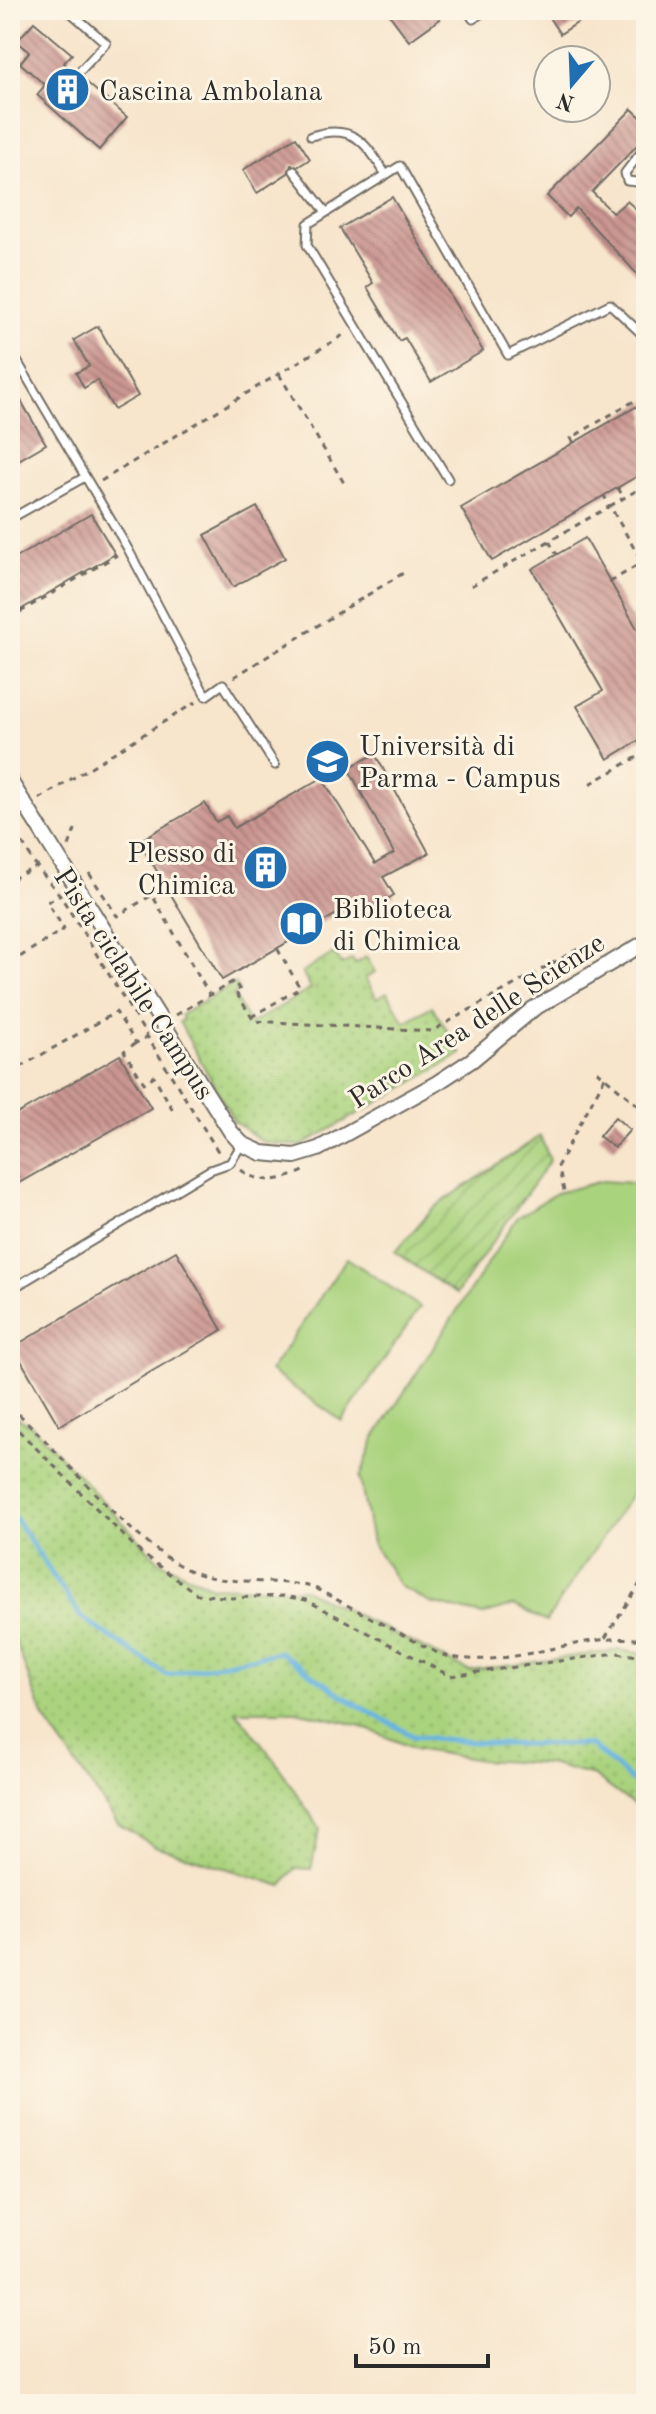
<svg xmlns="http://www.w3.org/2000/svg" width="656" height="2414" viewBox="0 0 656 2414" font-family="'Old Standard TT',serif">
<defs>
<pattern id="grass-dots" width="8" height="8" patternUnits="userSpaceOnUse" patternTransform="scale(2)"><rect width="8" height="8" fill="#aad37e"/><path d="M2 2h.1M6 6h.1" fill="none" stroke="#92b56d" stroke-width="1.8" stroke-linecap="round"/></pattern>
<pattern id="garden-furrows" width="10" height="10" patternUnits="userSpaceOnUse" patternTransform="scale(2)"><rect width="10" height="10" fill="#aad37e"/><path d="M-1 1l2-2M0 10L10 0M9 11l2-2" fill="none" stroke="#92b56d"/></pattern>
<pattern id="building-back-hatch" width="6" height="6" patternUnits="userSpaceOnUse" patternTransform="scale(2)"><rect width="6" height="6" fill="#cb9691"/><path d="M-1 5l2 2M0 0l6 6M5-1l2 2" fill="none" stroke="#a57b77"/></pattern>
</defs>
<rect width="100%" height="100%" fill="#fcf5e5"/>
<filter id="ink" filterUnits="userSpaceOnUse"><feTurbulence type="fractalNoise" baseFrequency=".0125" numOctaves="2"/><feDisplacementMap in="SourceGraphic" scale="16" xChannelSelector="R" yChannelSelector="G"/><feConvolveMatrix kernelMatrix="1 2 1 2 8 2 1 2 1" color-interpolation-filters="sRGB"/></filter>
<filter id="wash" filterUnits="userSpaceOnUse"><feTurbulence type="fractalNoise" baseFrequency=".006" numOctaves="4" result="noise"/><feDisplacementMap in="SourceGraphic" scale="32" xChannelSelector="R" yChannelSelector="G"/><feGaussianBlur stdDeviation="1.8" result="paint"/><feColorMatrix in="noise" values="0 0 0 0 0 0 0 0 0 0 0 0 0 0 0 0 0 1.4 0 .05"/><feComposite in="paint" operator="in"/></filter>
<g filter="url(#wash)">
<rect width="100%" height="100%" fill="#f7e5cc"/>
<g fill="url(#grass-dots)" stroke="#6a7f54" stroke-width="2">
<polygon points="334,953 342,965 352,959 355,964 366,957 375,972 365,978 377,998 387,992 405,1022 432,1006 462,1054 301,1146 263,1142 234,1121 179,1022 183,1020 181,1015 235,983 239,991 233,995 250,1024 311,989 302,973"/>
<polygon points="10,1414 32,1426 159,1561 210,1586 304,1589 469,1671 620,1650 646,1654 646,1814 594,1776 548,1764 480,1760 415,1749 358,1725 296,1711 236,1711 273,1758 320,1829 311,1869 295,1868 282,1886 155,1846 118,1824 44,1718 10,1628"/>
</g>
<g fill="#aad37e" stroke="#6a7f54" stroke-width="2">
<polygon points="602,1181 646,1184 646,1472 546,1622 514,1605 483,1615 430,1603 401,1587 372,1543 360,1478 374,1439 517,1218 556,1193"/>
<polygon points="347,1258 420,1307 342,1421 270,1371"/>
</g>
<polygon fill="url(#garden-furrows)" stroke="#6a7f54" stroke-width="2" points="540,1136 550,1160 456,1294 395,1252 432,1209"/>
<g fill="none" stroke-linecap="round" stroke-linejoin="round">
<polyline stroke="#68b4e1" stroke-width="5" points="10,1511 81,1617 167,1675 280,1652 349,1700 413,1736 492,1744 591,1745 646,1793"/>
</g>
<g id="blocks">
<g fill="url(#building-back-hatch)">
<polygon points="386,10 433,10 440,19 409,41"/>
<polygon points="544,10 597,10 560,34"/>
<polygon points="34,22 72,54 64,63 127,117 99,150 37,95 45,85 20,63 29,52 17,41"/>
<polygon points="632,109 646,122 646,136 592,192 613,213 627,201 646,218 646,265 637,274 576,208 568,217 547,196"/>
<polygon points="296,137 310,159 299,166 291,165 288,173 257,193 243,170"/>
<polygon points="392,197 483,351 431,382 405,338 399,341 367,287 373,283 340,228"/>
<polygon points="98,326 138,396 114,410 97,380 84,388 76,373 89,366 74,340"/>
<polygon points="10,382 46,444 10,465"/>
<polygon points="646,401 646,471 492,561 461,508"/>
<polygon points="257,507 285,558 233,587 205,535"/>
<polygon points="91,514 115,554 10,616 10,561"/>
<polygon points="585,538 646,644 646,736 608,759 577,706 603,691 532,569"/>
<polygon points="375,754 429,853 383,877 394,895 361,915 354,904 222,980 139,841 205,803 216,822 227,816 234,828 322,778 375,864 394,853 348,768"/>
<polygon points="120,1055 151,1108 10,1188 10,1118"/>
<polygon points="615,1117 630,1130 614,1148 599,1136"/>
<polygon points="176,1251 222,1330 59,1426 13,1347"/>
</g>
</g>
</g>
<g filter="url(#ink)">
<use href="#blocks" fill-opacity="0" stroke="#726c63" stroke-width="2"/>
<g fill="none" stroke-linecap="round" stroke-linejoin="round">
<defs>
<g id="lane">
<polyline points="68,10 106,43 81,70"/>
<polyline points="467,10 473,19 486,10"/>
<path d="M 311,136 C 352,123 365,141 386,175"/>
<polyline points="646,146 625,173 627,181 637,182 646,178"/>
<polyline points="294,171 326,212"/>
<polyline points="10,349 128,549 206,696 223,684 275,765"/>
<polyline points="448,479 307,245 308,224 400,166 508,355 610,304 646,338"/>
<polyline points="10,519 85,477"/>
<polyline points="10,1290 210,1170 230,1163 242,1144"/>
</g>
<polyline id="street" points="10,781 231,1132 242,1144 262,1153 295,1156 318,1149 437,1083 472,1060 533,1009 646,942"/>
</defs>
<use href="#lane" stroke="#726c63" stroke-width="11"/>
<use href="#street" stroke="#726c63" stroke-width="18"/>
<g stroke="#726c63" stroke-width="3" stroke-dasharray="6 6" stroke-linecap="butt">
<polyline points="279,374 344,483"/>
<polyline points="574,443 571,438 646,394"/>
<polyline points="101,481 345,334"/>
<polyline points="646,485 610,506 646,569"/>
<polyline points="618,488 624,498"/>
<polyline points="549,541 557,555"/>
<polyline points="610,582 646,560"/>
<polyline points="471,586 610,506 604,496"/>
<polyline points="10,618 117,555"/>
<polyline points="234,677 405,572"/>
<polyline points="590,784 646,752"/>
<polyline points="39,799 196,702"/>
<polyline points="10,822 36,866 60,895 219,1153"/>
<polyline points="69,846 77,824"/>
<polyline points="10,865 16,875"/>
<polyline points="89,873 117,916 152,895 210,996"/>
<polyline points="12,879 44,863"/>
<polyline points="10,963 64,929 47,902 59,896"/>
<polyline points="176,1015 234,981 241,992 237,994 254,1021 432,1031 578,949 585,960"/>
<polyline points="251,1017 300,988 277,948"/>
<polyline points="136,1043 124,1051 144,1083 154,1076 174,1112"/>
<polyline points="597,1071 646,1112"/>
<polyline points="10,1073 116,1012 136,1043 147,1037"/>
<path d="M 241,1170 C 262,1185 281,1181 304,1171"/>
<polyline points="564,1191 558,1165 605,1077"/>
<path d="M 10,1406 C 61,1451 134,1548 193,1572 C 231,1587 276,1577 315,1588 L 439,1654 C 508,1674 577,1630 646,1640"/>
<polyline points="10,1422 141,1553 197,1594 232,1598 282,1596 306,1600 450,1676 617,1653 646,1657"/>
<polyline points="605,1638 646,1574"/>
</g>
<use href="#lane" stroke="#fff" stroke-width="7"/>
<use href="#street" stroke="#fff" stroke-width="14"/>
</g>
</g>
<defs>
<symbol id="building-disc" viewBox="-11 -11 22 22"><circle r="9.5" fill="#1f6fb2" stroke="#fcf5e5"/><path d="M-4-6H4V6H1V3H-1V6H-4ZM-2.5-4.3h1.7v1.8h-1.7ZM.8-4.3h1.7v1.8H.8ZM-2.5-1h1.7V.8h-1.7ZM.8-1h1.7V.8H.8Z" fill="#fff"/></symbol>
<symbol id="university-disc" viewBox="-11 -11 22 22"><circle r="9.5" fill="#1f6fb2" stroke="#fcf5e5"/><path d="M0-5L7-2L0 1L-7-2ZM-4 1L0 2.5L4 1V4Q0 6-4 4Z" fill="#fff"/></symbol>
<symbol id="library-disc" viewBox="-11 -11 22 22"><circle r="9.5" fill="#1f6fb2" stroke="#fcf5e5"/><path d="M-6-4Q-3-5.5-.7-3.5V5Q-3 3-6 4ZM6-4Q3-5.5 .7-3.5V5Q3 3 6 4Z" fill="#fff"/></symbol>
</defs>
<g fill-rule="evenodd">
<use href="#building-disc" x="42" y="64" width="51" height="51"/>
<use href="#university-disc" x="302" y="736" width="51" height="51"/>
<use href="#building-disc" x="240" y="842" width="51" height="51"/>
<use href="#library-disc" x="276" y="898" width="51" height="51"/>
</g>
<g text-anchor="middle" stroke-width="6" stroke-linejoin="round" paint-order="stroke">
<g font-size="28" fill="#2b2b2b" stroke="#fcf5e5" text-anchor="start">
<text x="99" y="100">Cascina Ambolana</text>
<text x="359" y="755">Università di<tspan x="359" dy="32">Parma - Campus</tspan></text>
<text x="235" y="862" text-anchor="end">Plesso di<tspan x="235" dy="32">Chimica</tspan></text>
<text x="333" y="918">Biblioteca<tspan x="333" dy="32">di Chimica</tspan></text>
</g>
<g font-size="28" fill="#2b2b2b" stroke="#fcf5e5">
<text transform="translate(135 983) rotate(57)" y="10">Pista ciclabile Campus</text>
<text transform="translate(476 1020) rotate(-33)" y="10">Parco Area delle Scienze</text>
</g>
</g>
<rect width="656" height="2414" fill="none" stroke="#fcf5e5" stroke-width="40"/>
<g transform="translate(572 84) rotate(199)"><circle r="38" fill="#fcf5e5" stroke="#a8a49b" stroke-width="2"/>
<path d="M0-6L14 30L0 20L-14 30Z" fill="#1f6fb2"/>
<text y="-12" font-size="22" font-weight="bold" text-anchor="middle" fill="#2b2b2b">N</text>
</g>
<path d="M356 2354v12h132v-12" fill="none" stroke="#2b2b2b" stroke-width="4"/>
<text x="368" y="2354" font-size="24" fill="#2b2b2b" stroke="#fcf5e5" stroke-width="6" paint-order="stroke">50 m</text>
</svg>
